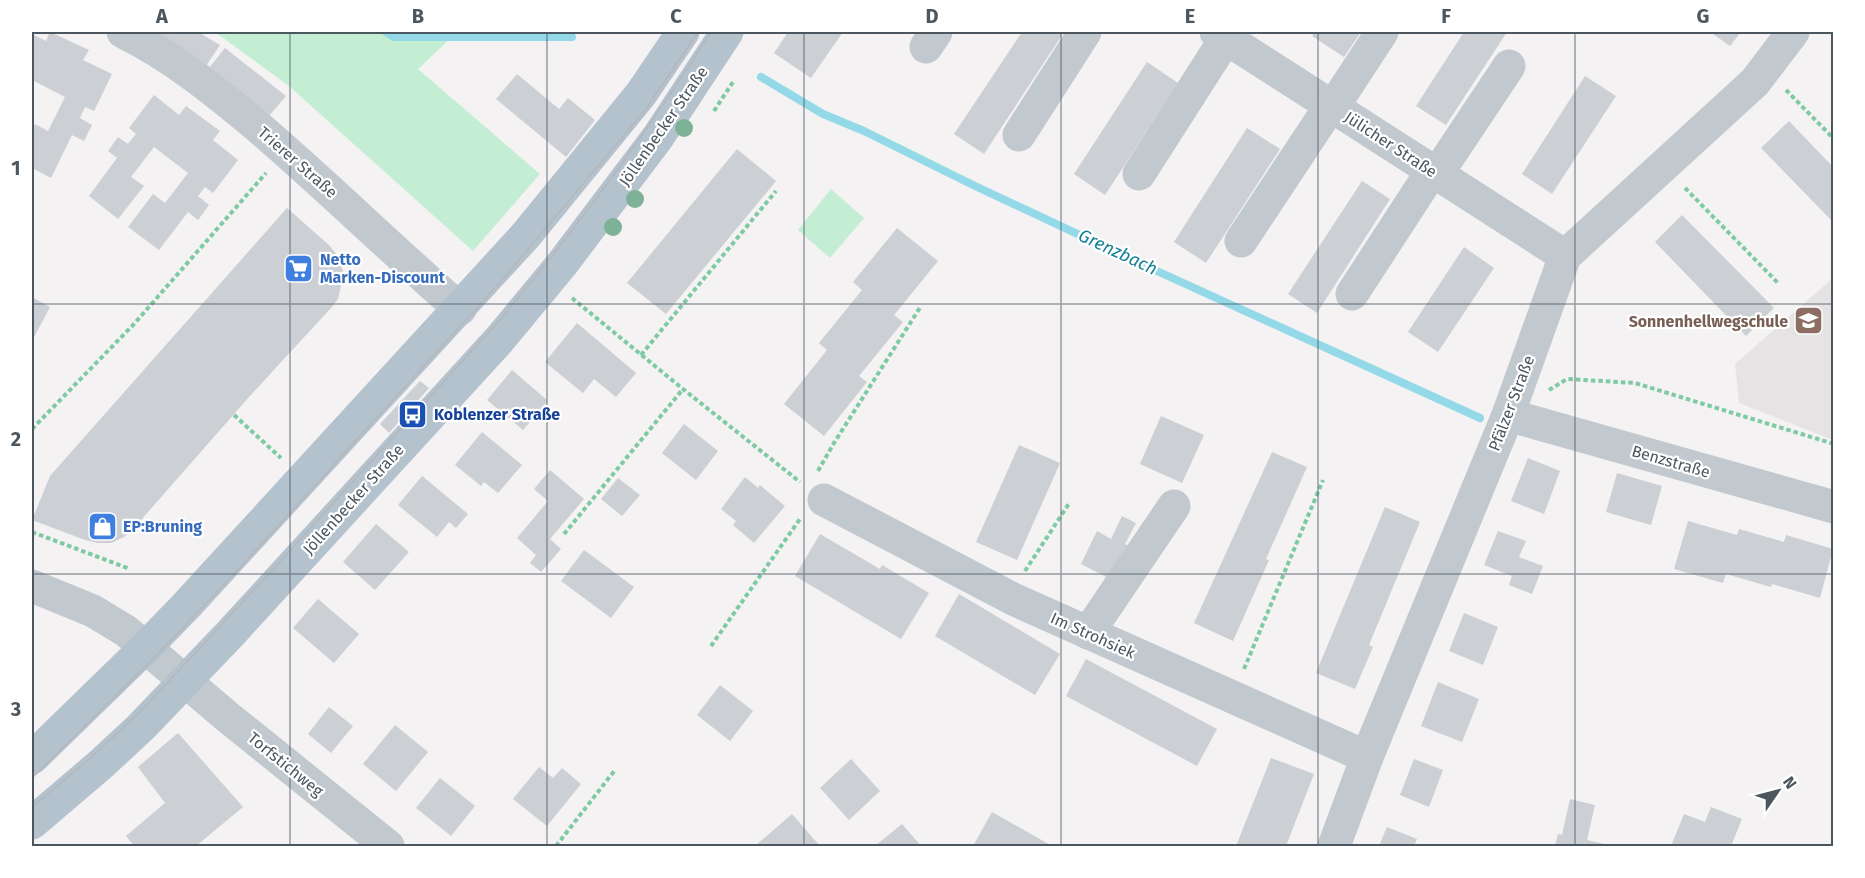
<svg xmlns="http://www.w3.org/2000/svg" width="1865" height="878" viewBox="0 0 1865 878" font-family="'Fira Sans',sans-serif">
<rect width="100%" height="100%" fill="#f4f2f2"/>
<polygon fill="#e5e3e3" points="1833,278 1833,440 1739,403 1735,364"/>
<g fill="#c4eed3">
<polygon points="215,32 392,32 397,35 452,37 418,69 540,174 473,251 289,86"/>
<polygon points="831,189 864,218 830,258 798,230"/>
</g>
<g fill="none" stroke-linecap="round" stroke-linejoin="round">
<g stroke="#94d9e8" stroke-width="8">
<polyline points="386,32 394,37 572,37"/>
<polyline points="761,77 823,114 864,131 975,186 1146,266 1480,418"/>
</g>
</g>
<g fill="#cccfd4">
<polygon points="50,32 89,50 83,60 112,74 94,111 85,107 80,118 92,125 84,141 72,135 51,178 32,168 32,131 35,124 48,131 65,97 32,80 32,34 46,41"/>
<polygon points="149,32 198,32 220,45 206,66"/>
<polygon points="788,32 843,32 811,78 774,53"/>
<polygon points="1022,32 1064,32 984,154 954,134"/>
<polygon points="1315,32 1361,32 1344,57 1312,36"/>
<polygon points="1464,32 1507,32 1446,125 1416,106"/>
<polygon points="1710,32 1741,32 1730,46"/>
<polygon points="225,48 286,96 269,116 209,68"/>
<polygon points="1147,62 1178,83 1105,195 1074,174"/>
<polygon points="517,74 559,109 568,98 595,120 566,157 496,99"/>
<polygon points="1585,76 1616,96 1552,194 1522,174"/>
<polygon points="154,95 179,115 186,106 220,131 213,140 238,160 213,193 205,187 198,196 209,205 198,220 188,212 159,250 128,227 153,194 165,203 188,173 154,147 131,177 144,186 118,219 89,196 117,158 108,151 118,137 128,144 136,134 129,128"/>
<polygon points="1789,121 1833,167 1833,222 1761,148"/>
<polygon points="1247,128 1280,149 1206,263 1174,242"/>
<polygon points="737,149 776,181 666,314 627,283"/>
<polygon points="1362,181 1390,199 1317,313 1288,294"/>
<polygon points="287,208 329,245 337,255 344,274 338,299 331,308 249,397 134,528 124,537 111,543 98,543 85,540 32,520 50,476"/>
<polygon points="1682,215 1774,308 1746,336 1655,242"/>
<polygon points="897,228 938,261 894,315 903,322 859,376 867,382 824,436 784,404 827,350 819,343 862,290 853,282"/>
<polygon points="1464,247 1494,268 1438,352 1408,332"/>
<polygon points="32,297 50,307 32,341"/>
<polygon points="577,323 636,373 616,397 594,379 583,393 545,362"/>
<polygon points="512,370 548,401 523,430 487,400"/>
<polygon points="420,381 429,388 389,433 380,424"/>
<polygon points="1161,416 1204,435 1182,483 1140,464"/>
<polygon points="684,424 718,451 696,480 662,453"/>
<polygon points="482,432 522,465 498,493 484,482 481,486 455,465"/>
<polygon points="1019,445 1060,463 1017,560 976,542"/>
<polygon points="1272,452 1307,467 1266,559 1269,560 1233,641 1194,623"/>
<polygon points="1528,458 1560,471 1544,514 1511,501"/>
<polygon points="550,470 584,499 550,539 561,549 541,572 530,563 536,555 517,538 548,501 534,489"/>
<polygon points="1617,473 1662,486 1651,525 1606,512"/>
<polygon points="422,476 468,514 456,528 449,522 437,537 398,505"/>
<polygon points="745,477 758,488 760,485 785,506 754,543 733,525 736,521 721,509"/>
<polygon points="618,478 640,495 622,516 601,499"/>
<polygon points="1385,507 1420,522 1369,645 1373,647 1355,689 1316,673"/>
<polygon points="1122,516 1136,523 1125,544 1129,546 1112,580 1081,564 1097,531 1111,539"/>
<polygon points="1688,521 1737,535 1739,529 1784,542 1786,535 1833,549 1820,598 1772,584 1771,587 1726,574 1723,583 1674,569"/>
<polygon points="376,524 409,552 375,590 343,562"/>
<polygon points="1498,531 1526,541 1519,557 1543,566 1532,594 1509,585 1512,576 1484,565"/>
<polygon points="820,534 880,569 882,565 929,593 901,639 795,576"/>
<polygon points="584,550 634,587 611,618 561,581"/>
<polygon points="959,594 1060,654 1035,695 935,636"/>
<polygon points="318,599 359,634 334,663 293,628"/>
<polygon points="1464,613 1498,627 1483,665 1449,651"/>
<polygon points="1086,659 1217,729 1197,766 1066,696"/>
<polygon points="1438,682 1479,699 1462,742 1421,726"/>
<polygon points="720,685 753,711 730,741 697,715"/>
<polygon points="329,707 353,726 331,753 308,734"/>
<polygon points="395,725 428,752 396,791 363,764"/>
<polygon points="178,733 243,807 196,846 134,846 126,836 165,803 138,767"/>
<polygon points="1271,758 1314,774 1286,846 1236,846"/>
<polygon points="851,759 880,791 849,820 820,788"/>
<polygon points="1414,759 1443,770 1429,807 1400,795"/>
<polygon points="539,767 553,778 562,768 581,784 547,826 513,799"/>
<polygon points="440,778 475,806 451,836 416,808"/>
<polygon points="1570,799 1595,805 1587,840 1604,844 1604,846 1555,846 1558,834 1562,835"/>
<polygon points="1711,807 1742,819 1731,846 1671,846 1684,814 1705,822"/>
<polygon points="992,812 1052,846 973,846"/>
<polygon points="792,814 819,845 817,846 755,846"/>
<polygon points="902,824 921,846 875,846"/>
<polygon points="1387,827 1417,839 1414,846 1379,846"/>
</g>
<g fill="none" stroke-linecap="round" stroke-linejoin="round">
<g stroke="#7ecaa3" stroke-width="4" stroke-dasharray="4.5 3" stroke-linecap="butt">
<polyline points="1786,90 1834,139"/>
<polyline points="714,111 733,82"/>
<polyline points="1685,188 1778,283"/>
<polyline points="572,298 683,389 800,482"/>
<polyline points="641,355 776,191"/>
<polyline points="1549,390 1567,379 1635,383 1834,444"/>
<polyline points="234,415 281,458"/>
<polyline points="32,429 134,324 266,173"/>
<polyline points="818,471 834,443 921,306"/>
<polyline points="32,532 130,569"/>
<polyline points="564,534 683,389"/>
<polyline points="1025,571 1070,502"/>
<polyline points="711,646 800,519"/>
<polyline points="1244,669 1323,480"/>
<polyline points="556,846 615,770"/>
</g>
<g stroke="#c1c9cf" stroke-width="33">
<path d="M 123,32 C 172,56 215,91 257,126 C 326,185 391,249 460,309"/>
<polyline points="1216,32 1565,256"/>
<polyline points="926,47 936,32"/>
<polyline points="1333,107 1382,32"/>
<polyline points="1019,135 1085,32"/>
<polyline points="1139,174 1226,38"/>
<polyline points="1437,174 1509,66"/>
<polyline points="1241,241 1331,105"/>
<polyline points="1352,294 1432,171"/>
<polyline points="1508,415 1834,507"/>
<polyline points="824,500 1013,599 1367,757"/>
<polyline points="32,586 93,611 126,631 230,719 388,846"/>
<polyline points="1088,633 1174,506"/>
<polyline points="1334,846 1367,757 1508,415 1565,256 1755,82 1793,32"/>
</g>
<g stroke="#b4c2ce" stroke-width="33">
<polyline points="32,758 146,647 185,607 526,235 641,94 683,32"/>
<polyline points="32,823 100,765 141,727 230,634 499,340 562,264 658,137 727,32"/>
</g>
<g stroke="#b4b7bc" stroke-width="1.5">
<polyline points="32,778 156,656 247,560 504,278 646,109 698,32"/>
<path d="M 32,807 L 87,761 L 140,712 L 266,577 L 498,322 C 576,230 647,132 711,32"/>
</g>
</g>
<g fill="#7eb296">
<circle cx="684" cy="128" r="9"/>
<circle cx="635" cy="199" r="9"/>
<circle cx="613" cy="227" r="9"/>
</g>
<path fill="none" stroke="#4b565e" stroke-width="1.5" stroke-opacity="0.55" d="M 290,32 L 290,846M 547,32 L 547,846M 804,32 L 804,846M 1061,32 L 1061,846M 1318,32 L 1318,846M 1575,32 L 1575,846M 32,304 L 1834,304M 32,574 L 1834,574"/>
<defs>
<symbol id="supermarket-square" viewBox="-11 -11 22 22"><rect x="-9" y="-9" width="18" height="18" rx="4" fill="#3f7fe0" stroke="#fff"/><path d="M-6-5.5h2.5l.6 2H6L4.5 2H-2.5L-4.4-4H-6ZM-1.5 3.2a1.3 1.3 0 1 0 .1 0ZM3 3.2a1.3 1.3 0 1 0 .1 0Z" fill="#fff"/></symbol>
<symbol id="school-square" viewBox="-11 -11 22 22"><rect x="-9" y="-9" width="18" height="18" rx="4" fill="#8d6e63" stroke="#fff"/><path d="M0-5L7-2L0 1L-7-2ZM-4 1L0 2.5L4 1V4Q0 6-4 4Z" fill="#fff"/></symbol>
<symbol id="bus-square" viewBox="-11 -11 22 22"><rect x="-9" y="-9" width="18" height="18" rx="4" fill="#1a4fb4" stroke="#fff"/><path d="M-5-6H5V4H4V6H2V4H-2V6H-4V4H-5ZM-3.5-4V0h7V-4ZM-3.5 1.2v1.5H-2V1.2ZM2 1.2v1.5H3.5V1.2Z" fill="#fff"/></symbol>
<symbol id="shop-square" viewBox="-11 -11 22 22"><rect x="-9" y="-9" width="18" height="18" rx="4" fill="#3f7fe0" stroke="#fff"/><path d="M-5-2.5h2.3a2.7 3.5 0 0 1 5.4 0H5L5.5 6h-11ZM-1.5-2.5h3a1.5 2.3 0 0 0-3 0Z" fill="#fff"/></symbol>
</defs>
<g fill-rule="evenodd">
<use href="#supermarket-square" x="282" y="252" width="33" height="33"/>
<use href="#school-square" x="1792" y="304" width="33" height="33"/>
<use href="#bus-square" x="396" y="398" width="33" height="33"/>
<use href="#shop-square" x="86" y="510" width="33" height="33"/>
</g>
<g text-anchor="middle" stroke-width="4.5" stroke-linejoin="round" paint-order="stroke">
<g font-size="16" fill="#4b565e" stroke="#fff">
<text transform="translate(663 126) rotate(-55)" y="6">Jöllenbecker Straße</text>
<text transform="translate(1391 144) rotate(33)" y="6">Jülicher Straße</text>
<text transform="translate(298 162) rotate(41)" y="6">Trierer Straße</text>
<text transform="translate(1511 403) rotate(-69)" y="6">Pfälzer Straße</text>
<text transform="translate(1671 461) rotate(16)" y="6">Benzstraße</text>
<text transform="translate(353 499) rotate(-48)" y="6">Jöllenbecker Straße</text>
<text transform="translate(1093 635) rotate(24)" y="6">Im Strohsiek</text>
<text transform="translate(286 764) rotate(39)" y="6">Torfstichweg</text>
</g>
<g font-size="16" font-weight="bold" fill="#366cbe" stroke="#fff" text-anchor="start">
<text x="320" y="265">Netto<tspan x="320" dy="18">Marken-Discount</tspan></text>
<text x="123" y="532">EP:Bruning</text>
</g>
<g font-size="16" font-weight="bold" fill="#785e54" stroke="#fff" text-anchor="end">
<text x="1788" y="327">Sonnenhellwegschule</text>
</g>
<g font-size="16" font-weight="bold" fill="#164399" stroke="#fff" text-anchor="start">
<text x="434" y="420">Koblenzer Straße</text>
</g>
<g font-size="18" font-style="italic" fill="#158098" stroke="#fff">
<text transform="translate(1118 252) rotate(25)" y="6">Grenzbach</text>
</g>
</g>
<rect width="1865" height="878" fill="none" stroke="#ffffff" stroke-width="66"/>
<g transform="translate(1778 791) rotate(55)" stroke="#ffffff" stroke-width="4.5" paint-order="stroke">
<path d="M0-4.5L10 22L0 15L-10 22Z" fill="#4b565e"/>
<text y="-9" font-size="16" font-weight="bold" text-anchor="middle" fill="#4b565e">N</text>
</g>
<rect x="33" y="33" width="1799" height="812" fill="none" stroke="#4b565e" stroke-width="2"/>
<g font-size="20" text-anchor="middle" font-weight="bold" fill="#4b565e">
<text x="162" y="23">A</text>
<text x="418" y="23">B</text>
<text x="676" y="23">C</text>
<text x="932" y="23">D</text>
<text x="1190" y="23">E</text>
<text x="1446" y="23">F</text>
<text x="1703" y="23">G</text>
<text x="16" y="175">1</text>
<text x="16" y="446">2</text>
<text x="16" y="716">3</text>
</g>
</svg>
